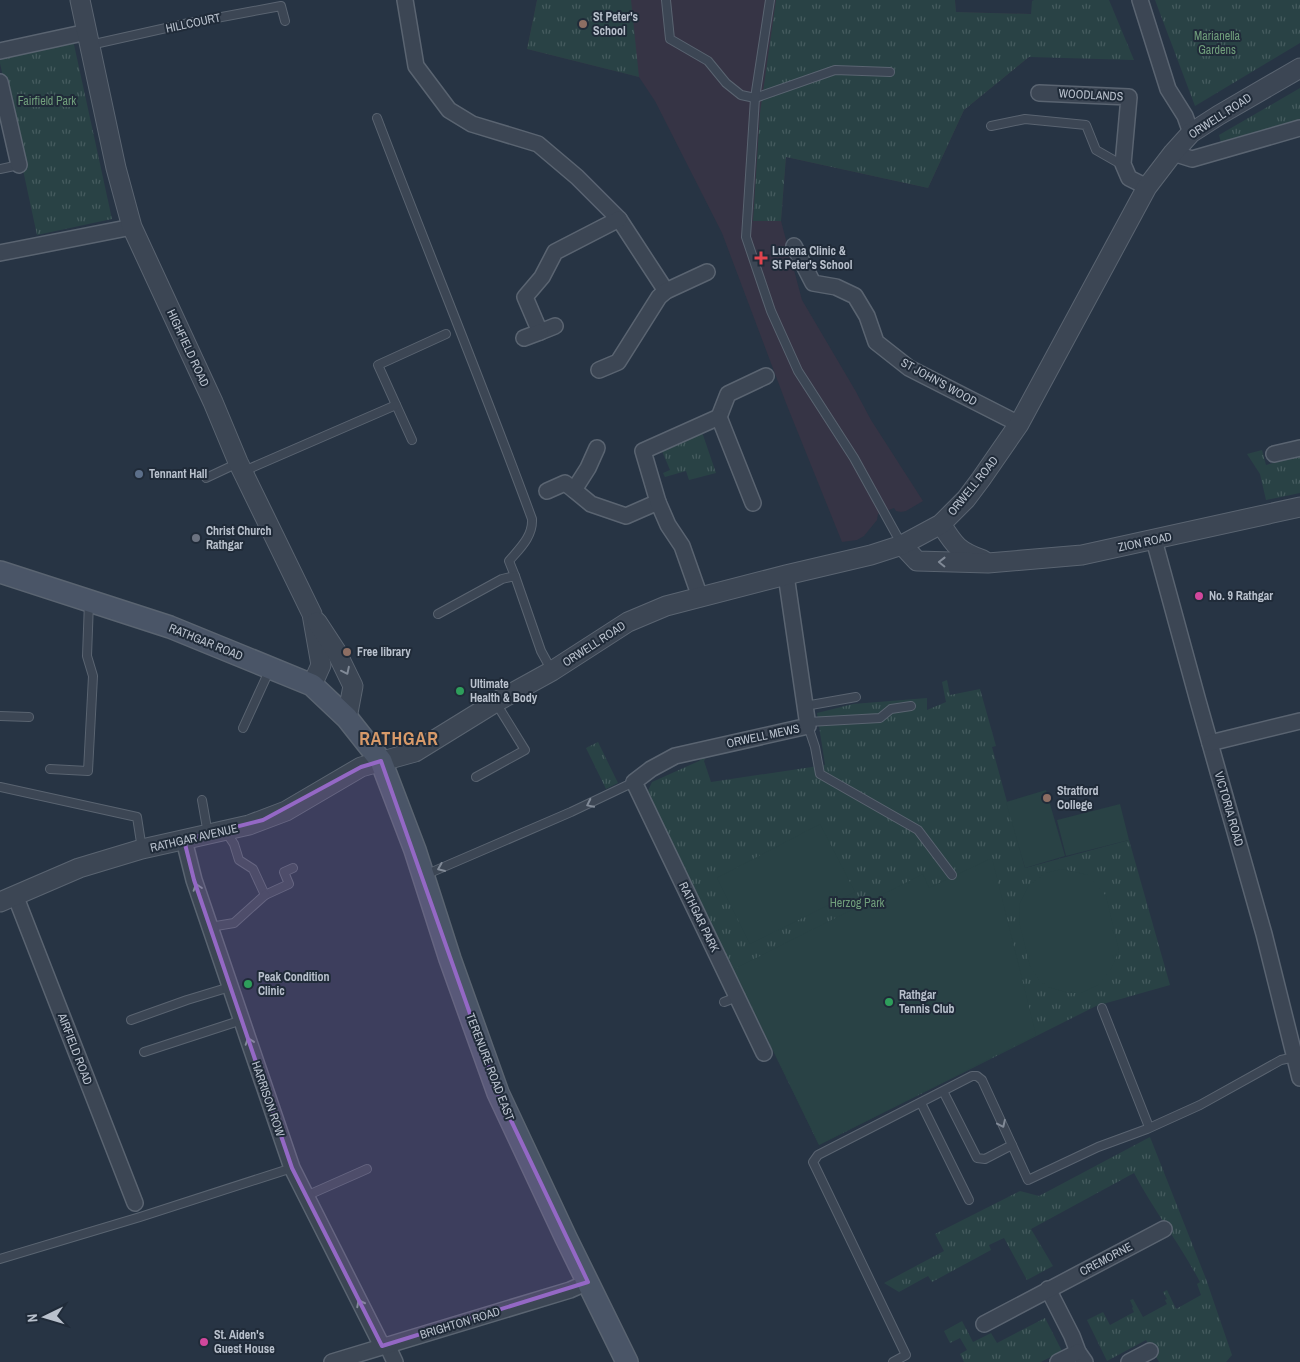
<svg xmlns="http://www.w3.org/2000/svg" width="1300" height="1362" viewBox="0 0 1300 1362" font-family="'Archivo Narrow',sans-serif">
<defs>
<pattern id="grass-tufts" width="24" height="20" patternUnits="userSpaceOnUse" patternTransform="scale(1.25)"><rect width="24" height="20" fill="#294245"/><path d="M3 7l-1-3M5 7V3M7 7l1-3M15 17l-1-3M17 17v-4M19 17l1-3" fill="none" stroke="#465c5f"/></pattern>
</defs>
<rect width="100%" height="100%" fill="#273444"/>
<polygon fill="#363445" points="537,0 955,0 956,12 1032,14 1029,57 964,110 928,188 786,157 781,221 802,300 855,390 871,420 923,501 906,511 901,512 896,511 894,508 878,514 877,520 864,536 857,540 842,542 786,403 722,233 655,101 639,77 527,49"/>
<g fill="url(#grass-tufts)">
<polygon points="537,0 631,0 639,77 527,49"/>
<polygon points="776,0 955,0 956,12 1031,14 1032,1 1034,0 1109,0 1134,60 1029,57 964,110 928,188 786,157 781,221 753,221 760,113"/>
<polygon points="1155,0 1300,0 1300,43 1195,106"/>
<polygon points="73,40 112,219 37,235 0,63 0,55"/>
<polygon points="1300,88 1300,123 1222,146 1219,135"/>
<polygon points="702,432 716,473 689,480 686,471 665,477 663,473 670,470 662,451"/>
<polygon points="1262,450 1266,465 1300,455 1300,493 1266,500 1260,474 1247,454"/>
<polygon points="947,680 950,695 980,689 996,746 992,747 1025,868 1129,840 1170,985 1096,1006 819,1145 647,793 652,782 699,761 708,753 704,761 711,782 825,765 817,713 853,704 927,698 927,710 946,702 942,682"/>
<polygon points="598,742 618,783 606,789 586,748"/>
<path d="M 1150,1137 L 1206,1279 L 1232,1355 L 1226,1362 L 1159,1362 L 1146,1340 L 1107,1361 L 1087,1320 L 1103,1312 L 1110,1325 L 1134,1312 L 1132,1308 L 1133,1307 L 1130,1300 L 1133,1299 L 1143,1317 L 1167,1304 L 1165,1300 L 1167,1299 L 1163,1292 L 1167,1290 L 1176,1309 L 1201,1295 L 1197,1284 L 1200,1282 C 1180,1244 1154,1211 1134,1173 L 1031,1229 L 1053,1266 L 1027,1280 L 1004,1238 L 989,1245 L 991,1250 L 932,1282 L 928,1276 L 899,1292 L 884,1283 L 944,1251 L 935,1234 L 1020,1191 L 1039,1196 Z"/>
<polygon points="1045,1318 1062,1351 1041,1362 964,1362 960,1354 967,1350 960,1338 950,1343 944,1331 962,1321 973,1342 991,1333 997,1343"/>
</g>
<g fill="#294245">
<polygon points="1046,790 1065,856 1025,868 1006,802"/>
<polygon points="1120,804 1129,840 1066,856 1057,820"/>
<polygon points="820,824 855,892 750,944 717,878"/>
<polygon points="992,858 1036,1035 819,1145 734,969 923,874 929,888"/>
<polygon points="1062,869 1088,875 1106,896 1119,951 1111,969 1098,985 1081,993 1069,993 1048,987 1039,980 1030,966 1019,921 1020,903 1029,885 1046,873"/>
</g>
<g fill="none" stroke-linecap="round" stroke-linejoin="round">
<defs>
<g id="service">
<polyline points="666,0 670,39 708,61 726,83 741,95 755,98 835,70 890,72"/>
<polyline points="770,0 755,98 746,237 771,311 798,371 854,458 902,545"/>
<polyline points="90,45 184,24 281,6 285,21"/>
<path d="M 377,118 C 428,252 483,385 532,519 C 533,537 519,549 509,561 L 515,576"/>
<polyline points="991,126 1025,119 1086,125 1096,150 1117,162 1123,164"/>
<polyline points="0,169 19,165"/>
<polyline points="412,440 378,365 446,334"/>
<polyline points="244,471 396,405"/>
<polyline points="206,478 238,463"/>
<polyline points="438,614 502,579 515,576 541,651 552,671"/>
<polyline points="805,706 856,697"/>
<polyline points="0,716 29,717"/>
<polyline points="808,722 880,718 891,709 911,706"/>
<polyline points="808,726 815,747 820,774 918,830 952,875"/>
<polyline points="243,728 270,669"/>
<polyline points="50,769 88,771 93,676 87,656 89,602"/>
<polyline points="476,777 525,750 496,703"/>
<polyline points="0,787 137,817 142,849"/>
<polyline points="202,800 208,834"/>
<polyline points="226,832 234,844 239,860 253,869 265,895 289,884 284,872 293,868"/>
<polyline points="425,875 571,812 634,782"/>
<polyline points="210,927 234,923 265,895"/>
<polyline points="724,1002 737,997"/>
<polyline points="1102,1008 1149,1127"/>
<polyline points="131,1020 187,1000 230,987"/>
<polyline points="144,1052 242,1020"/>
<polyline points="921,1103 969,1200"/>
<polyline points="1012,1145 1028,1180 1098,1147 1147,1129 1200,1105 1281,1060 1295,1057"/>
<polyline points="306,1196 367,1169"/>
<polyline points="0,1259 140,1217 292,1168"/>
<polyline points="893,1362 906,1355 813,1162 818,1155 972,1076 977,1076 982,1080 1012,1145 985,1159 977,1158 943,1091"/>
</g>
<g id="minor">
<polyline points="405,0 416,66 449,110 472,124 538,144 577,177 619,219 666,291"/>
<polyline points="1140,0 1168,89 1185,116 1191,133"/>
<polyline points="0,51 87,32"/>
<polyline points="0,82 19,165"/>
<polyline points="1039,93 1129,97 1123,164 1129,178 1147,187"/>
<polyline points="1173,153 1192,159 1300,128"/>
<polyline points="794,246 813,283 836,287 855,296 867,316 876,342 909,368 1019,424"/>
<polyline points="0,253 132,227"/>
<polyline points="555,326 540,332 525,297 542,277 555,252 619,219"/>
<polyline points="524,338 540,332"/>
<polyline points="599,370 618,362 659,297 666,291 707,272"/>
<polyline points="719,417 728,394 766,376"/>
<polyline points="1274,454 1300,448"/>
<polyline points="574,490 591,504 626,516 658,502"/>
<polyline points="547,491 565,483 574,490 588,468 597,448"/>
<polyline points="1154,540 1198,701 1264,934 1300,1078"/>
<polyline points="700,597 682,546 668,525 658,502 643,451 719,417 753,503"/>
<polyline points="1210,743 1300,721"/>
<polyline points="184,840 194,880 292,1168 382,1346"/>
<polyline points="15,895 135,1203"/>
<polyline points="764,1053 634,782 651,769 675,756 808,726 786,575"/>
<polyline points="1048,1289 1072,1336 1078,1352 1085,1362"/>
<polyline points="984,1324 1164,1229"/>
<polyline points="387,1345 395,1362"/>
<polyline points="332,1362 570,1290 588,1282"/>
<polyline points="1058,1362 1078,1352"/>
<polyline points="1129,1362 1150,1351"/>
</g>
<g id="tertiary">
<polyline points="80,0 116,168 132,227 213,402 238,462 312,614 321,665 312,685"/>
<path d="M 941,524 C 955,546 958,551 983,560"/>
<polyline points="902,545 917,561 988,563 1082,555 1300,507"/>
<polyline points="317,622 336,651 353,686 347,718"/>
<polyline points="0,902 79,868 142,849 249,825 286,811 361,767 415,752 496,702 552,671 628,622 666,606 786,575 871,555 902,545 941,524 966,499 981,479 1019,424 1147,187 1173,153 1191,133 1219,115 1300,68"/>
</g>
<polyline id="secondary" points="0,572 170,627 312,685 347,718 381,761 415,850 450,959 498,1093 566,1238 627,1362"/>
</defs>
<use href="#service" stroke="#5a6471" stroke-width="10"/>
<use href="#minor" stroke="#5a6471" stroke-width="18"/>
<use href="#tertiary" stroke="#5a6471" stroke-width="21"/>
<use href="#secondary" stroke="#5a6471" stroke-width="24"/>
<use href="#service" stroke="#3c4654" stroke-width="8"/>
<use href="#minor" stroke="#3c4654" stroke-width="15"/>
<use href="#tertiary" stroke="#3c4654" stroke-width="19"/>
<use href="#secondary" stroke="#4a5567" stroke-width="21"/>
</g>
<defs><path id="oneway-chevron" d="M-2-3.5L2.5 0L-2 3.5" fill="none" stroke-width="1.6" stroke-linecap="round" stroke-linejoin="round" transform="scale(1.25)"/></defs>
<g stroke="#818a97">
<use href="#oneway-chevron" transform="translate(942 562) rotate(-179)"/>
<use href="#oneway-chevron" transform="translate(346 671) rotate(64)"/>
<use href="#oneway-chevron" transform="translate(590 804) rotate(154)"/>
<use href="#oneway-chevron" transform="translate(441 868) rotate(157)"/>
<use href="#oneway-chevron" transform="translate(197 887) rotate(-108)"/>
<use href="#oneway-chevron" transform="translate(249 1041) rotate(-109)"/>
<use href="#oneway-chevron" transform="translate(1002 1124) rotate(65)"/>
<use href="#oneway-chevron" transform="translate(360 1303) rotate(-117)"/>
</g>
<path fill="#9468c5" fill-opacity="0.2" stroke="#9468c5" stroke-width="4" stroke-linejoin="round" d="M 381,761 L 498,1093 L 588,1282 L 382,1346 L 292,1168 L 194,880 L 184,840 L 263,820 L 361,767 Z"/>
<g fill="#8d6e63" stroke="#202b39" stroke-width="2">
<circle cx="583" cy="24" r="5"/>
<circle cx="347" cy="652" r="5"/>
<circle cx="1047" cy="798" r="5"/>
</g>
<path fill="#e0444e" stroke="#202b39" stroke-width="2" d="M758.5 250.5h5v5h5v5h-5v5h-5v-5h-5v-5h5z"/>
<circle fill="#5c6f8a" stroke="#202b39" stroke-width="2" cx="139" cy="474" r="5"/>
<circle fill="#6b7280" stroke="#202b39" stroke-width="2" cx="196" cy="538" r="5"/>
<g fill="#d1479c" stroke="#202b39" stroke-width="2">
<circle cx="1199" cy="596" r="5"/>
<circle cx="204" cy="1342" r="5"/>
</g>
<g fill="#2e9e5b" stroke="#202b39" stroke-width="2">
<circle cx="460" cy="691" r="5"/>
<circle cx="248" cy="984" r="5"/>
<circle cx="889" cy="1002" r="5"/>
</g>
<g text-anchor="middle" stroke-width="4" stroke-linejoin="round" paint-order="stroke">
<g font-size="12" font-weight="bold" fill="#b9c1cd" stroke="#202b39" text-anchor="start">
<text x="593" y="21">St Peter's<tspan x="593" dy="14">School</tspan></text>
<text x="772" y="255">Lucena Clinic &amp;<tspan x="772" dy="14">St Peter's School</tspan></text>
<text x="149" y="478">Tennant Hall</text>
<text x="206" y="535">Christ Church<tspan x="206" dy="14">Rathgar</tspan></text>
<text x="1209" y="600">No. 9 Rathgar</text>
<text x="357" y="656">Free library</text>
<text x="470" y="688">Ultimate<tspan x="470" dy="14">Health &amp; Body</tspan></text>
<text x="1057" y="795">Stratford<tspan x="1057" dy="14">College</tspan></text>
<text x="258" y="981">Peak Condition<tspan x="258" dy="14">Clinic</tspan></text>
<text x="899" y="999">Rathgar<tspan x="899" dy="14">Tennis Club</tspan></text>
<text x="214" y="1339">St. Aiden's<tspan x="214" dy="14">Guest House</tspan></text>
</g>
<g font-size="12" fill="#b9c1cd" stroke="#202b39">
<text transform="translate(193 23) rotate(-12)" y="4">HILLCOURT</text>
<text transform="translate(1091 95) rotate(3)" y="4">WOODLANDS</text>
<text transform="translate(1220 116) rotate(-33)" y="4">ORWELL ROAD</text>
<text transform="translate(188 348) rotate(65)" y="4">HIGHFIELD ROAD</text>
<text transform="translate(939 382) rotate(29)" y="4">ST JOHN'S WOOD</text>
<text transform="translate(973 486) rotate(-51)" y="4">ORWELL ROAD</text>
<text transform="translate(1145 542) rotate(-12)" y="4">ZION ROAD</text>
<text transform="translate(206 642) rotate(22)" y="4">RATHGAR ROAD</text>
<text transform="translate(594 644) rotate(-33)" y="4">ORWELL ROAD</text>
<text transform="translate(763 736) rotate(-12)" y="4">ORWELL MEWS</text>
<text transform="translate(1229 809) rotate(74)" y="4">VICTORIA ROAD</text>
<text transform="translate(194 838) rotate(-13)" y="4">RATHGAR AVENUE</text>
<text transform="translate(699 917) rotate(64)" y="4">RATHGAR PARK</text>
<text transform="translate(75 1049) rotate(69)" y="4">AIRFIELD ROAD</text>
<text transform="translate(490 1067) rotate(69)" y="4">TERENURE ROAD EAST</text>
<text transform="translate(268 1099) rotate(71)" y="4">HARRISON ROW</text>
<text transform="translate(1106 1259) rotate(-28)" y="4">CREMORNE</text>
<text transform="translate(460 1323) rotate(-17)" y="4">BRIGHTON ROAD</text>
</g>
<g font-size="12" fill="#709e7b" stroke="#202b39">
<text x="1217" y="40">Marianella<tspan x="1217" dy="14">Gardens</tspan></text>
<text x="47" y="105">Fairfield Park</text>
<text x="857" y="907">Herzog Park</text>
</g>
<g font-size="18" font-weight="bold" letter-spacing="1" fill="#d89a69" stroke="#202b39">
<text x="399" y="745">RATHGAR</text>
</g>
</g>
<g transform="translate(45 1317) rotate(265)" stroke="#202b39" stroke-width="4" paint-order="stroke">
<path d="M0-4L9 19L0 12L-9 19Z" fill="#b9c1cd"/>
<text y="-8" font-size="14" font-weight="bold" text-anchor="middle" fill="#b9c1cd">N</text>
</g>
</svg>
